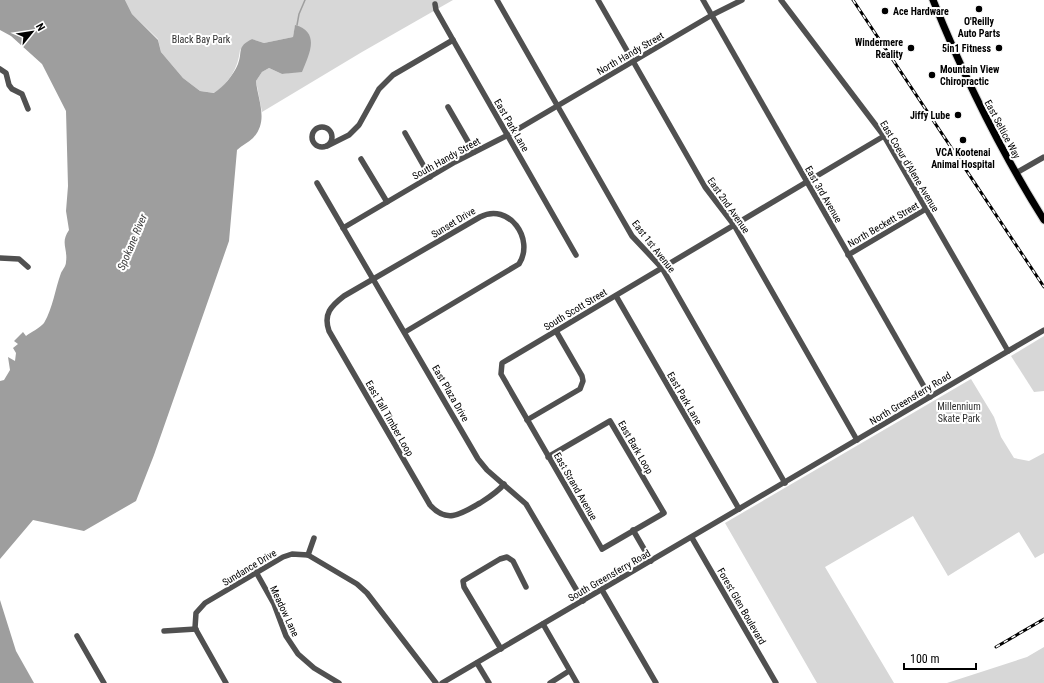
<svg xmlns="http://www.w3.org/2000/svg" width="1044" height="683" viewBox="0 0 1044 683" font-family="'Roboto Condensed',sans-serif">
<rect width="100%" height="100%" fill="#fff"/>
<g fill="#d7d7d7">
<path d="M 125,0 L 453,0 L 362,52 L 262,112 L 256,81 L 262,72 L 269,68 L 282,74 L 302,71 L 295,26 L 293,37 L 264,43 L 252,39 L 240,50 C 238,69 229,82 215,93 L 200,91 L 183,78 L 161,52 L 158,39 L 132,14 Z"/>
<polygon points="1044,336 1044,391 1034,392 1011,356"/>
<polygon points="971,379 994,417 1001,437 1014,458 1029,461 1044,453 1044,553 1035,558 1019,532 948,576 913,516 825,567 894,683 817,683 725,523"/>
<polygon points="1044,647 1044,683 947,683 1027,657"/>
</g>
<g fill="#9e9e9e">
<path d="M 0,0 L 125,0 L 132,14 L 158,40 L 161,52 L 183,78 L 200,91 L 214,93 C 224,86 233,76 238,64 C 243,52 236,47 252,39 L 264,43 L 293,37 L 295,25 C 321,32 309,55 302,72 L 282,74 L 269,68 L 262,72 L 256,81 C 258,101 269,121 253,138 C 248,143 242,145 237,150 L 229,241 L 154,455 L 136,501 L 84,531 L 33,520 L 0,559 L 0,381 L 4,380 L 10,370 L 8,357 L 15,361 L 16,353 L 13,348 L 18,344 L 14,341 L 23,332 L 26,336 C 31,332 40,328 44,323 C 53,308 55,289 61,273 C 63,269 66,266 66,262 C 68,248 60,243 69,230 L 66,211 L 68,186 L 66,111 L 42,64 L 11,36 L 0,30 Z"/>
<polygon points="0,600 16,651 34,683 0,683"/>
</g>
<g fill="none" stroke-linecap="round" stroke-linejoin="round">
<polyline stroke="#9e9e9e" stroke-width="1.5" points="297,25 299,14 305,0"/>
<defs>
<path id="major" d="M 933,0 C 964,77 1000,150 1044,220"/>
</defs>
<use href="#major" stroke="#dbdbdb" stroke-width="9"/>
<g stroke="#505050" stroke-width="5.5">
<polyline points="497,0 621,217 632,236 662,268 785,483"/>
<polyline points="598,0 705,187 734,225 857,440"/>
<polyline points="703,0 930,397"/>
<polyline points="781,0 884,136 1008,351"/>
<polyline points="435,4 436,10 453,40 576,255"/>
<polyline points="0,69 6,73 9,85 12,89 22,94 28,109"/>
<polyline points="448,107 474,152"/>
<circle cx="322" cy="137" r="10"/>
<polyline points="405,133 430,177"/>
<polyline points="327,146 349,135 359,125 379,89 393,75 453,40"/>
<polyline points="361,159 387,202"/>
<polyline points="1016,173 1044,157"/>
<polyline points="317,183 478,459 487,470 526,504 583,601"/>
<polyline points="343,228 455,162 508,135 712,15 742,0"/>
<polyline points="848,255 926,209"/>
<polyline points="0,258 19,259 28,267"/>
<polyline points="616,296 739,509"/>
<path d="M 405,332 L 519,264 C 535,239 509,202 480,217 L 344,296 C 331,306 323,314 329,331 L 430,505 C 447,524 461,514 480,503 C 488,498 498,492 504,484"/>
<polyline points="527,420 580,389 583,381 582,376 556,331"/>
<polyline points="548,457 610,421 664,513 602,549 501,374 502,363 884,136"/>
<polyline points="633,530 651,561"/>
<polyline points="692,538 776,683"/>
<polyline points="308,555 314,538"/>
<polyline points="256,572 274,604 286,636 298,654 314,668 339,683"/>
<polyline points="602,590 656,683"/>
<polyline points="543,624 577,683"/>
<polyline points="164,631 196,629"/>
<polyline points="77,636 104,683"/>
<polyline points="501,649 464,587 463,581 500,559 507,557 513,561 526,587"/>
<polyline points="477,663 489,683"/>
<polyline points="226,683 195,628 196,613 205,603 283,557 292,554 308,555 357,584 367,593 436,683"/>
<polyline points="442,683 1044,330"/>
<polyline points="550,683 569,671"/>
</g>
<use href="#major" stroke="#000" stroke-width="7"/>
<defs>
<g id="rail">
<polyline points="853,0 1044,287"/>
<polyline points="996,647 1044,619"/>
</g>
</defs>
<use href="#rail" stroke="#000" stroke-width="3"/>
<use href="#rail" stroke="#fff" stroke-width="1.5" stroke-dasharray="4.5" stroke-linecap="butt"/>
</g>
<g fill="#000" stroke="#fff" stroke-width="1.5">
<circle cx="979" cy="9" r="4"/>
<circle cx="885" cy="11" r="4"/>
<circle cx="911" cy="48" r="4"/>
<circle cx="999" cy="48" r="4"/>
<circle cx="932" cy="75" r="4"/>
<circle cx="958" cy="115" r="4"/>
<circle cx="963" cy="140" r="4"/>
</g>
<g text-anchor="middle" stroke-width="4" stroke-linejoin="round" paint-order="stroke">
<g font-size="10" font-weight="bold" fill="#000" stroke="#fff" text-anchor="end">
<text x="893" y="15" text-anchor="start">Ace Hardware</text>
<text x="979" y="25" text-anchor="middle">O'Reilly<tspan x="979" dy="12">Auto Parts</tspan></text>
<text x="903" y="46">Windermere<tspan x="903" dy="12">Reality</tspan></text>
<text x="991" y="52">5in1 Fitness</text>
<text x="940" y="73" text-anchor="start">Mountain View<tspan x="940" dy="12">Chiropractic</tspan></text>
<text x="950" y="119">Jiffy Lube</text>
<text x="963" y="156" text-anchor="middle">VCA Kootenai<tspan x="963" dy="12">Animal Hospital</tspan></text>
</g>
<g font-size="10" fill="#2e2e2e" stroke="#fff">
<text x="201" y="43">Black Bay Park</text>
<text x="959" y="410">Millennium<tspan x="959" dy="12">Skate Park</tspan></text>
</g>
<g font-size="10" fill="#000" stroke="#fff">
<text transform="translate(630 53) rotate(-30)" y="4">North Handy Street</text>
<text transform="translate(512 125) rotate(60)" y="4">East Park Lane</text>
<text transform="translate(1003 129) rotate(62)" y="4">East Seltice Way</text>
<text transform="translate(446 158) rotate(-29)" y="4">South Handy Street</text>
<text transform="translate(910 166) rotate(59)" y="4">East Coeur d'Alene Avenue</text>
<text transform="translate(824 194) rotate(60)" y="4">East 3rd Avenue</text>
<text transform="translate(729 205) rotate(55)" y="4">East 2nd Avenue</text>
<text transform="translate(453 222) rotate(-31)" y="4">Sunset Drive</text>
<text transform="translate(883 224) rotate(-30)" y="4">North Beckett Street</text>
<text transform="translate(654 246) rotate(52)" y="4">East 1st Avenue</text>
<text transform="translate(575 309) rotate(-31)" y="4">South Scott Street</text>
<text transform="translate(451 393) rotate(60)" y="4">East Plaza Drive</text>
<text transform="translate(685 398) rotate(60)" y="4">East Park Lane</text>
<text transform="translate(910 398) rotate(-31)" y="4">North Greensferry Road</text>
<text transform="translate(390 418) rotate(60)" y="4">East Tall Timber Loop</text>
<text transform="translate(636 447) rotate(60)" y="4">East Bark Loop</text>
<text transform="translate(576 486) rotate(60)" y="4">East Strand Avenue</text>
<text transform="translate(249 567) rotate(-31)" y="4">Sundance Drive</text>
<text transform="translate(609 575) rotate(-30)" y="4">South Greensferry Road</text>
<text transform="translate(742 606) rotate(60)" y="4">Forest Glen Boulevard</text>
<text transform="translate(285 611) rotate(65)" y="4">Meadow Lane</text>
</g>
<g font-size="11" font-style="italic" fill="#3f3f3f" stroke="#fff">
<text transform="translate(132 242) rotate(-67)" y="4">Spokane River</text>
</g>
</g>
<g transform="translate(32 32) rotate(60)" stroke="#ffffff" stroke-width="3" paint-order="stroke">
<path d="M0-3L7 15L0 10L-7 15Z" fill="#000000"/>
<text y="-6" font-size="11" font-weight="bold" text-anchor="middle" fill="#000000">N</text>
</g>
<path d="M904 663v6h72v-6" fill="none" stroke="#000000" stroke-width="2"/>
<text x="910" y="663" font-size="12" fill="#000000" stroke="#ffffff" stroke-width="3" paint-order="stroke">100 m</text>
</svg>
